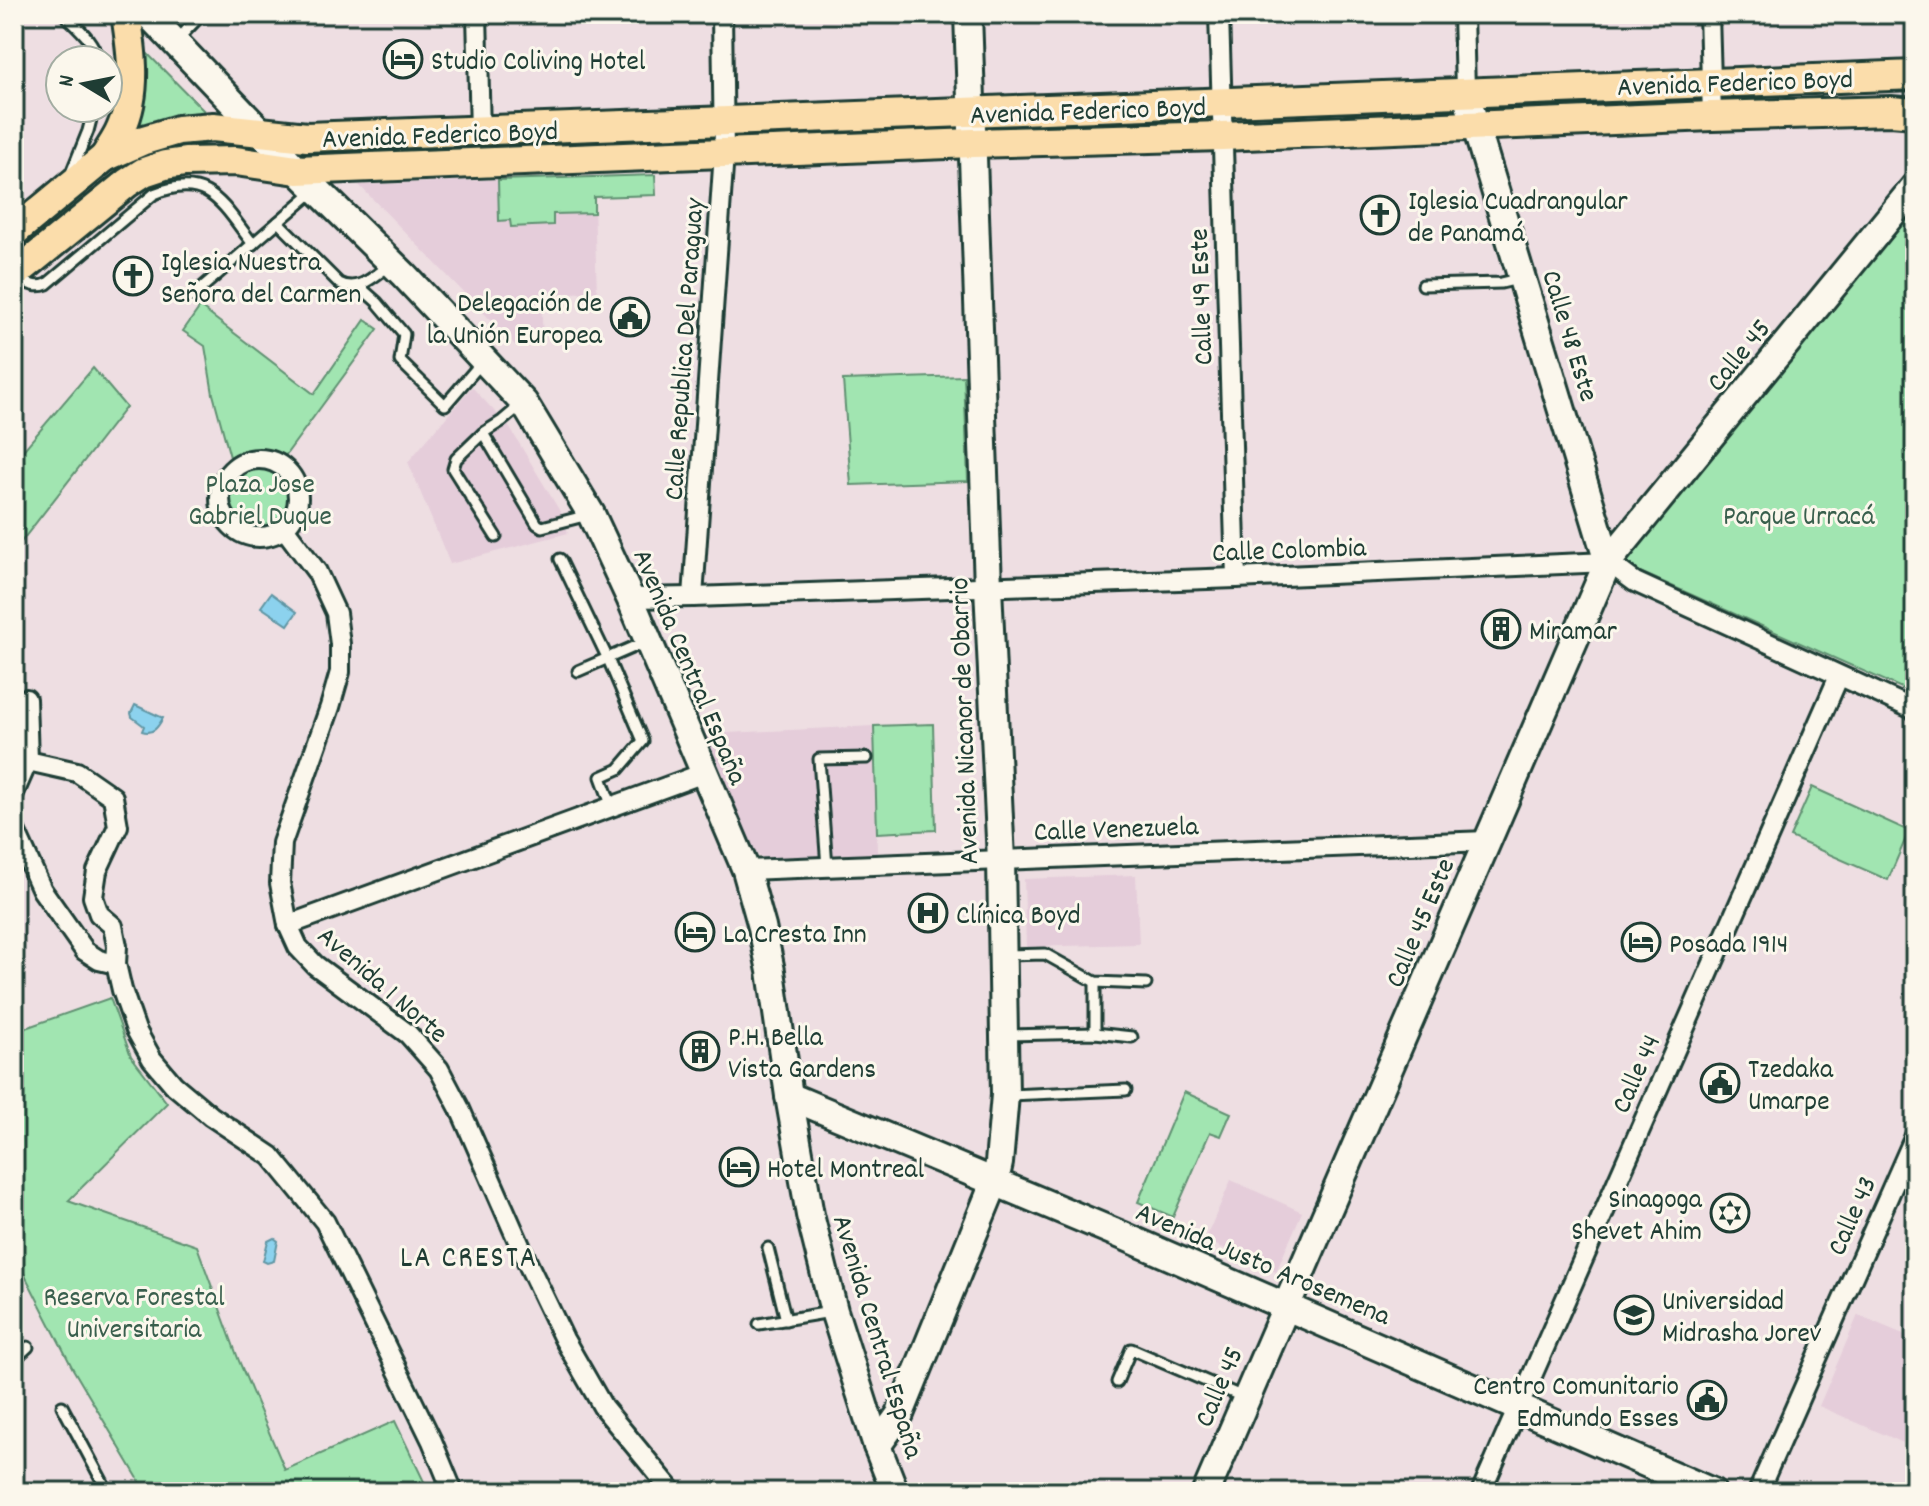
<svg xmlns="http://www.w3.org/2000/svg" width="1929" height="1506" viewBox="0 0 1929 1506" font-family="Dekko,sans-serif">
<rect width="100%" height="100%" fill="#eedee2"/>
<filter id="ink" filterUnits="userSpaceOnUse"><feTurbulence type="fractalNoise" baseFrequency=".0125" numOctaves="2"/><feDisplacementMap in="SourceGraphic" scale="16" xChannelSelector="R" yChannelSelector="G"/><feConvolveMatrix kernelMatrix="1 2 1 2 8 2 1 2 1" color-interpolation-filters="sRGB"/></filter>
<g filter="url(#ink)">
<g fill="#e5cdda">
<polygon points="593,176 597,292 541,294 543,344 515,345 359,185"/>
<polygon points="472,387 510,428 561,513 568,533 450,564 408,462"/>
<polygon points="874,726 877,853 764,858 758,855 753,848 705,734"/>
<polygon points="1136,875 1139,944 1026,947 1024,879"/>
<polygon points="1231,1180 1302,1212 1276,1272 1205,1240"/>
<polygon points="1858,1315 1915,1339 1915,1448 1819,1406"/>
</g>
<g fill="#a1e5b1" stroke="#609172" stroke-width="2">
<polygon points="142,48 207,114 132,134"/>
<polygon points="655,175 656,195 594,197 594,213 553,214 553,225 511,227 510,220 499,221 498,180"/>
<polygon points="1915,208 1915,694 1629,567 1625,561 1722,421"/>
<path d="M 200,307 L 314,394 L 365,320 L 378,329 L 285,456 C 263,446 251,447 230,457 L 213,394 L 205,346 L 183,331 Z"/>
<polygon points="93,368 126,407 14,551 14,461"/>
<polygon points="964,376 968,481 851,485 843,380"/>
<circle cx="260" cy="498" r="33"/>
<polygon points="933,724 936,830 877,833 874,726"/>
<polygon points="1812,787 1909,831 1888,880 1790,837"/>
<polygon points="110,998 131,1056 167,1103 68,1201 197,1246 239,1361 285,1470 395,1421 429,1492 146,1492 73,1369 14,1254 14,1032"/>
<polygon points="1184,1092 1231,1113 1221,1136 1210,1132 1173,1217 1138,1202"/>
</g>
<g fill="#8cd2ee" stroke="#6096a4" stroke-width="2">
<polygon points="271,593 297,612 288,625 261,607"/>
<path d="M 135,705 L 163,718 C 158,727 153,735 142,731 L 144,726 L 132,717 L 131,713 Z"/>
<polygon points="274,1238 278,1241 274,1261 267,1263 263,1261 268,1241"/>
</g>
<g fill="none" stroke-linecap="round" stroke-linejoin="round">
<defs>
<g id="lane">
<path d="M 64,14 C 78,28 94,40 98,60"/>
<polyline points="178,39 202,14"/>
<polyline points="71,173 88,131 94,108"/>
<path d="M 278,222 L 339,283 C 359,293 374,276 390,265"/>
<path d="M 17,278 C 28,283 35,289 47,284 L 154,194 C 209,171 223,206 253,244"/>
<polyline points="1423,285 1501,283 1518,279"/>
<polyline points="359,286 377,302 404,334 400,361 445,405 482,362"/>
<polyline points="191,297 314,191"/>
<polyline points="483,433 537,524 542,527 588,515"/>
<polyline points="496,537 453,469 456,459 483,433 502,421 521,405"/>
<polyline points="560,559 608,659 643,741 619,769 601,777 612,807"/>
<polyline points="578,671 645,642"/>
<polyline points="827,867 819,759 867,758"/>
<polyline points="1006,955 1045,954 1095,982 1146,984"/>
<polyline points="1095,1033 1095,982"/>
<polyline points="1007,1035 1095,1033 1132,1037"/>
<polyline points="1009,1095 1126,1090"/>
<polyline points="768,1248 786,1320"/>
<polyline points="759,1324 831,1312"/>
<polyline points="14,1360 28,1347"/>
<polyline points="1117,1382 1131,1349 1243,1397"/>
<polyline points="62,1406 108,1492"/>
</g>
<g id="street">
<polyline points="477,14 480,132"/>
<polyline points="1219,14 1236,578"/>
<polyline points="1463,14 1465,91"/>
<polyline points="1709,14 1712,116"/>
<circle cx="259" cy="498" r="39"/>
<polyline points="284,528 317,572 336,613 340,644 340,672 330,707 282,843 280,883 288,925 298,947 315,965 408,1034 439,1069 460,1109 529,1266 564,1339 603,1407 673,1492"/>
<polyline points="693,597 724,153 722,14"/>
<polyline points="630,598 693,597 1236,578 1608,562 1635,582 1915,710"/>
<polyline points="28,761 77,772 113,797 118,826 97,871 93,897 99,914 113,926 117,946 116,964 122,990 136,1030 152,1059 174,1085 211,1116 271,1156 325,1222 432,1441 453,1492"/>
<polyline points="14,793 28,761 26,699"/>
<polyline points="14,828 42,890 85,951 99,960 116,964"/>
<polyline points="746,870 1487,841"/>
<polyline points="288,925 704,773"/>
<polyline points="1481,1492 1839,676"/>
<polyline points="1758,1492 1915,1136"/>
</g>
<g id="secondary">
<polyline points="148,14 297,170 404,275 524,403 591,514 630,598 746,870 762,927 771,971 789,1096 810,1215 834,1311 877,1446 895,1492"/>
<polyline points="1465,91 1608,562"/>
<polyline points="789,1096 1126,1237 1712,1492"/>
<polyline points="877,1446 900,1414 995,1181 999,1163 1005,1095 1001,860 988,587 968,14"/>
<polyline points="1206,1492 1608,562 1915,186"/>
</g>
<g id="primary">
<path d="M 105,157 C 110,148 117,139 121,129 C 138,93 132,52 126,14"/>
<path d="M 14,232 L 105,157 L 144,140 L 178,130 L 213,127 L 307,137 C 843,120 1379,94 1915,75"/>
<polyline points="14,275 127,183 144,172 165,165 185,162 236,161 297,170 973,143 1222,136 1712,116 1891,111 1915,113"/>
</g>
</defs>
<use href="#lane" stroke="#1f3d34" stroke-width="15"/>
<use href="#street" stroke="#1f3d34" stroke-width="24"/>
<use href="#secondary" stroke="#1f3d34" stroke-width="32"/>
<use href="#primary" stroke="#1f3d34" stroke-width="34"/>
<use href="#lane" stroke="#fbf7ec" stroke-width="9"/>
<use href="#street" stroke="#fbf7ec" stroke-width="18"/>
<use href="#secondary" stroke="#fbf7ec" stroke-width="26"/>
<use href="#primary" stroke="#fbddab" stroke-width="28"/>
</g>
</g>
<defs>
<symbol id="hotel-ring" viewBox="-11 -11 22 22"><circle r="9.5" fill="#fbf7ec" stroke="#1f3d34" stroke-width="1.5"/><path d="M-6-4.5h1.5V1H6V5H4.5V3h-9V5H-6ZM-4 0a1.8 1.8 0 1 1 3.6 0ZM.5 0V-2.5h3Q6-2.5 6 0Z" fill="#1f3d34"/></symbol>
<symbol id="church-ring" viewBox="-11 -11 22 22"><circle r="9.5" fill="#fbf7ec" stroke="#1f3d34" stroke-width="1.5"/><path d="M-1.2-6h2.4v3.5h3.3v2.4h-3.3V6h-2.4V-.1h-3.3v-2.4h3.3Z" fill="#1f3d34"/></symbol>
<symbol id="civic-ring" viewBox="-11 -11 22 22"><circle r="9.5" fill="#fbf7ec" stroke="#1f3d34" stroke-width="1.5"/><path d="M-.6-6.5H3V-4.5H.6V-3L4-1V1h2V6H-6V1h2V-1L-.6-3ZM-1.2 2.5V6h2.4V2.5Z" fill="#1f3d34"/></symbol>
<symbol id="building-ring" viewBox="-11 -11 22 22"><circle r="9.5" fill="#fbf7ec" stroke="#1f3d34" stroke-width="1.5"/><path d="M-4-6H4V6H1V3H-1V6H-4ZM-2.5-4.3h1.7v1.8h-1.7ZM.8-4.3h1.7v1.8H.8ZM-2.5-1h1.7V.8h-1.7ZM.8-1h1.7V.8H.8Z" fill="#1f3d34"/></symbol>
<symbol id="hospital-ring" viewBox="-11 -11 22 22"><circle r="9.5" fill="#fbf7ec" stroke="#1f3d34" stroke-width="1.5"/><path d="M-5-5h3v3.5h4V-5h3V5h-3V1.5h-4V5h-3Z" fill="#1f3d34"/></symbol>
<symbol id="synagogue-ring" viewBox="-11 -11 22 22"><circle r="9.5" fill="#fbf7ec" stroke="#1f3d34" stroke-width="1.5"/><path d="M0-6.5L5.6 3.2H-5.6ZM0 6.5L5.6-3.2H-5.6Z" fill="#1f3d34"/></symbol>
<symbol id="university-ring" viewBox="-11 -11 22 22"><circle r="9.5" fill="#fbf7ec" stroke="#1f3d34" stroke-width="1.5"/><path d="M0-5L7-2L0 1L-7-2ZM-4 1L0 2.5L4 1V4Q0 6-4 4Z" fill="#1f3d34"/></symbol>
</defs>
<g fill-rule="evenodd">
<use href="#hotel-ring" x="381" y="37" width="44" height="44"/>
<use href="#church-ring" x="1358" y="193" width="44" height="44"/>
<use href="#church-ring" x="111" y="254" width="44" height="44"/>
<use href="#civic-ring" x="608" y="295" width="44" height="44"/>
<use href="#building-ring" x="1479" y="607" width="44" height="44"/>
<use href="#hospital-ring" x="906" y="891" width="44" height="44"/>
<use href="#hotel-ring" x="673" y="910" width="44" height="44"/>
<use href="#hotel-ring" x="1619" y="920" width="44" height="44"/>
<use href="#building-ring" x="678" y="1029" width="44" height="44"/>
<use href="#civic-ring" x="1698" y="1061" width="44" height="44"/>
<use href="#hotel-ring" x="717" y="1145" width="44" height="44"/>
<use href="#synagogue-ring" x="1708" y="1191" width="44" height="44"/>
<use href="#university-ring" x="1612" y="1293" width="44" height="44"/>
<use href="#civic-ring" x="1685" y="1378" width="44" height="44"/>
</g>
<g text-anchor="middle" stroke-width="6" stroke-linejoin="round" paint-order="stroke">
<g font-size="28" fill="#1f3d34" stroke="#fbf7ec" text-anchor="start">
<text x="431" y="69">Studio Coliving Hotel</text>
<text x="1408" y="209">Iglesia Cuadrangular<tspan x="1408" dy="32">de Panamá</tspan></text>
<text x="161" y="270">Iglesia Nuestra<tspan x="161" dy="32">Señora del Carmen</tspan></text>
<text x="602" y="311" text-anchor="end">Delegación de<tspan x="602" dy="32">la Unión Europea</tspan></text>
<text x="1529" y="639">Miramar</text>
<text x="956" y="923">Clínica Boyd</text>
<text x="723" y="942">La Cresta Inn</text>
<text x="1669" y="952">Posada 1914</text>
<text x="728" y="1045">P.H. Bella<tspan x="728" dy="32">Vista Gardens</tspan></text>
<text x="1748" y="1077">Tzedaka<tspan x="1748" dy="32">Umarpe</tspan></text>
<text x="767" y="1177">Hotel Montreal</text>
<text x="1702" y="1207" text-anchor="end">Sinagoga<tspan x="1702" dy="32">Shevet Ahim</tspan></text>
<text x="1662" y="1309">Universidad<tspan x="1662" dy="32">Midrasha Jorev</tspan></text>
<text x="1679" y="1394" text-anchor="end">Centro Comunitario<tspan x="1679" dy="32">Edmundo Esses</tspan></text>
</g>
<g font-size="28" fill="#1f3d34" stroke="#fbf7ec">
<text transform="translate(1735 81) rotate(-2)" y="10">Avenida Federico Boyd</text>
<text transform="translate(1088 109) rotate(-2)" y="10">Avenida Federico Boyd</text>
<text transform="translate(440 133) rotate(-2)" y="10">Avenida Federico Boyd</text>
<text transform="translate(1199 297) rotate(-92)" y="10">Calle 49 Este</text>
<text transform="translate(1572 335) rotate(73)" y="10">Calle 48 Este</text>
<text transform="translate(682 349) rotate(-86)" y="10">Calle Republica Del Paraguay</text>
<text transform="translate(1737 354) rotate(-51)" y="10">Calle 45</text>
<text transform="translate(1289 548) rotate(-2)" y="10">Calle Colombia</text>
<text transform="translate(692 666) rotate(67)" y="10">Avenida Central España</text>
<text transform="translate(962 721) rotate(-92)" y="10">Avenida Nicanor de Obarrio</text>
<text transform="translate(1116 827) rotate(-2)" y="10">Calle Venezuela</text>
<text transform="translate(1418 922) rotate(-67)" y="10">Calle 45 Este</text>
<text transform="translate(384 983) rotate(41)" y="10">Avenida 1 Norte</text>
<text transform="translate(1634 1073) rotate(-66)" y="10">Calle 44</text>
<text transform="translate(1850 1215) rotate(-66)" y="10">Calle 43</text>
<text transform="translate(1264 1262) rotate(23)" y="10">Avenida Justo Arosemena</text>
<text transform="translate(880 1336) rotate(73)" y="10">Avenida Central España</text>
<text transform="translate(1217 1386) rotate(-67)" y="10">Calle 45</text>
</g>
<g font-size="28" fill="#395f4d" stroke="#fbf7ec">
<text x="260" y="492">Plaza Jose<tspan x="260" dy="32">Gabriel Duque</tspan></text>
<text x="1799" y="524">Parque Urracá</text>
<text x="134" y="1305">Reserva Forestal<tspan x="134" dy="32">Universitaria</tspan></text>
</g>
<g font-size="30" letter-spacing="2" fill="#1f3d34" stroke="#fbf7ec">
<text x="469" y="1266">LA CRESTA</text>
</g>
</g>
<rect width="1929" height="1506" fill="none" stroke="#fbf7ec" stroke-width="48"/>
<rect x="24" y="24" width="1881" height="1458" fill="none" stroke="#1f3d34" stroke-width="3" filter="url(#ink)"/>
<g transform="translate(84 84) rotate(280)"><circle r="38" fill="#fbf7ec" stroke="#a3ada2" stroke-width="2"/>
<path d="M0-6L14 30L0 20L-14 30Z" fill="#1f3d34"/>
<text y="-12" font-size="22" font-weight="bold" text-anchor="middle" fill="#1f3d34">N</text>
</g>
</svg>
